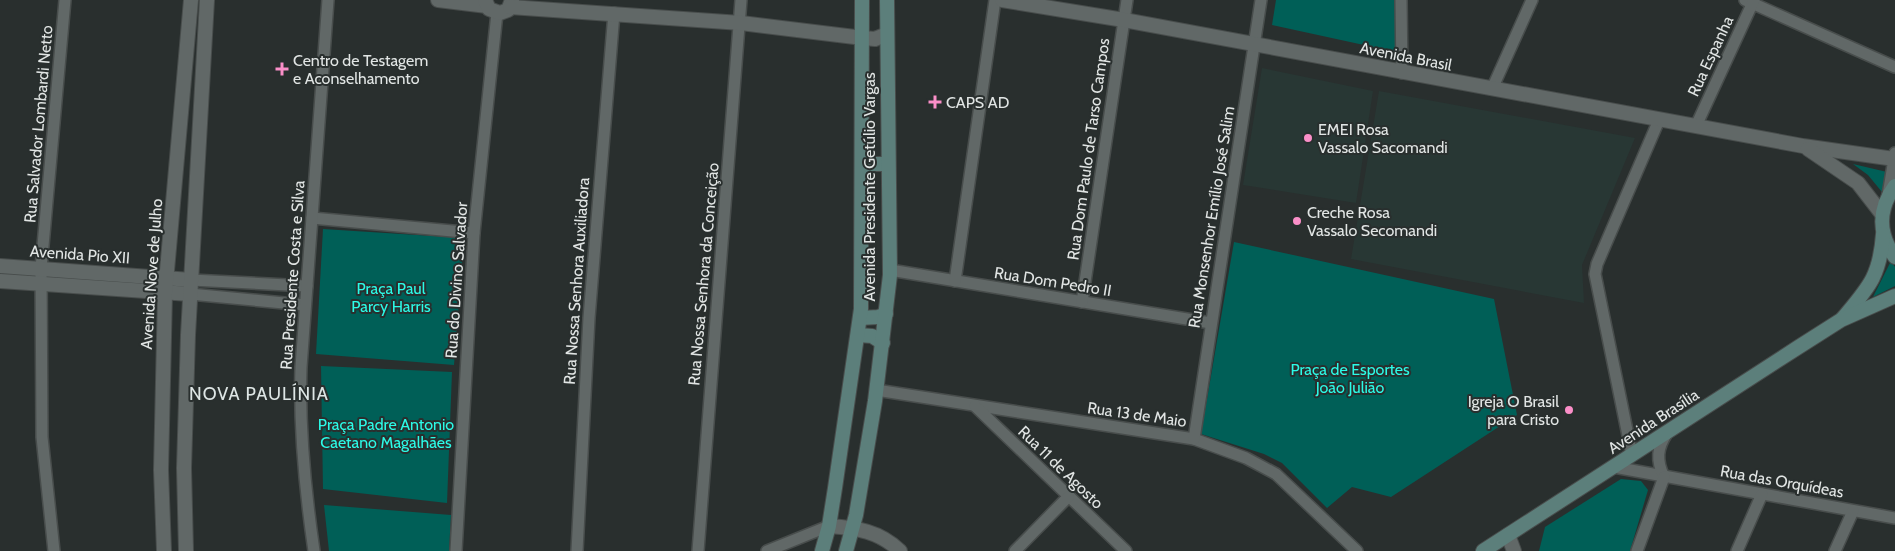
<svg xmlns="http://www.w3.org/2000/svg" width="1895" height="551" viewBox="0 0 1895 551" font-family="Cabin,sans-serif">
<rect width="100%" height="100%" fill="#292f2e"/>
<g fill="#283734">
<polygon points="1262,68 1373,91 1356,203 1243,185"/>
<polygon points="1379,91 1635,138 1582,265 1584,303 1351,259"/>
</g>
<g fill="#005f57">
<polygon points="1276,0 1396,0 1396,52 1272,25"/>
<polygon points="1853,164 1887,172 1882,192 1868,175"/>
<polygon points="323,229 464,238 454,365 316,354"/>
<polygon points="1234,242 1494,299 1517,415 1391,497 1352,487 1327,508 1282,463 1264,454 1201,434"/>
<polygon points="1891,261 1895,267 1895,286 1873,297"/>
<polygon points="321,366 452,372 447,503 323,489"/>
<polygon points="1621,479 1641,481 1648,490 1630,551 1539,551 1545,527"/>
<polygon points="324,505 451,515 449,551 329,551"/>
</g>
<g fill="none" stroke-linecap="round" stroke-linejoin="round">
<defs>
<g id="minor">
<polyline points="1401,0 1402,73"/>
<polyline points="1745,0 1895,67"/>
<polyline points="1492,89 1532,0"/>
<polyline points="1696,126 1754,0"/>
<polyline points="1888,195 1895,153"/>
<polyline points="312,218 474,233"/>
<polyline points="890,270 1211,323"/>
<polyline points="191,280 307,286"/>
<polyline points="955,281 995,0"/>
<polyline points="190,294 305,305"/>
<polyline points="1082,302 1127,0"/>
<polyline points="876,390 1194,439 1246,458 1276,474 1357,551"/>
<polyline points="975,406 1126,551"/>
<polyline points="1194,439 1261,0"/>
<polyline points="1632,455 1595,274 1597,264 1659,120"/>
<polyline points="1614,467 1895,518"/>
<path d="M 1664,477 C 1656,460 1657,448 1667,433"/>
<polyline points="54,551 42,437 41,268 65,0"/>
<path d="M 314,551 C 305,490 299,429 301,367 L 328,0"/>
<polyline points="456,551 474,233 497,13"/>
<polyline points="577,551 589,318 614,13"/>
<polyline points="698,551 741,0"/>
<polyline points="767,551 829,526"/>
<polyline points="1015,551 1068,497"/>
<polyline points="1637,551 1664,477"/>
<polyline points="1737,551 1762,494"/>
<polyline points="1835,551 1853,511"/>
</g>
<g id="tertiary">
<polyline points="438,0 487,6"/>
<polyline points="485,0 489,9 500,13 508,10 512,0"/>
<polyline points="1002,0 1124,20 1803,146 1895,159"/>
<polyline points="510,7 741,23 863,38 875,39 887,34"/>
<polyline points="1808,149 1858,183 1882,214"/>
<polyline points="0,266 191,280"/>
<polyline points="0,281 190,294"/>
<path d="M 829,526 C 857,528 879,531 900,551"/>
<polyline points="1508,535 1514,551"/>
<polyline points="164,551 161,470 165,293 191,0"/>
<polyline points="186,551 184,468 188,335 207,0"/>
</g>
<g id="secondary">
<polyline points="862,164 888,164"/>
<path d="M 1895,186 C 1878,209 1878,234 1895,257"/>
<polyline points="860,318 878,317 886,314"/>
<path d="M 1843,318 C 1869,287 1880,276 1883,234"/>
<polyline points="858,335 872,336 883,343"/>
<polyline points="822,551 829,526 835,488 861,309 862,0"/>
<polyline points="846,551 856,515 875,401 890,275 887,0"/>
<polyline points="1483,551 1797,348 1841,320 1895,296"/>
</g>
</defs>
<use href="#minor" stroke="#484d4c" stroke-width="14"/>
<use href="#tertiary" stroke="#484d4c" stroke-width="16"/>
<use href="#secondary" stroke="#484d4c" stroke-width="16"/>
<use href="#minor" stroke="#616867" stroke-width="11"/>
<use href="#tertiary" stroke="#616867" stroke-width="14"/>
<use href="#secondary" stroke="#5c7f7b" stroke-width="14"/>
</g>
<g fill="#fa8fc8" stroke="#292f2e" stroke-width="2">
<path d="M279.5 61.5h5v5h5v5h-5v5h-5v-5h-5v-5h5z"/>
<path d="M932.5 94.5h5v5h5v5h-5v5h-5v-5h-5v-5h5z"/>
<circle cx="1308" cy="138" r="5"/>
<circle cx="1297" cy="221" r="5"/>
<circle cx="1569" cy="410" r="5"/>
</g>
<g text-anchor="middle" stroke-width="4" stroke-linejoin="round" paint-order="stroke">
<g font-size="16" fill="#e1e5e4" stroke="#292f2e">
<text transform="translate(1406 56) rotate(11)" y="6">Avenida Brasil</text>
<text transform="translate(1710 56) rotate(-65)" y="6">Rua Espanha</text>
<text transform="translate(38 124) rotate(-85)" y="6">Rua Salvador Lombardi Netto</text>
<text transform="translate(1088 149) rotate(-82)" y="6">Rua Dom Paulo de Tarso Campos</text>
<text transform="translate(869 187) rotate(-90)" y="6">Avenida Presidente Getúlio Vargas</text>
<text transform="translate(1211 217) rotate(-81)" y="6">Rua Monsenhor Emílio José Salim</text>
<text transform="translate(80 254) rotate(4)" y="6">Avenida Pio XII</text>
<text transform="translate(151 274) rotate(-86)" y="6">Avenida Nove de Julho</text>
<text transform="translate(703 274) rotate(-85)" y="6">Rua Nossa Senhora da Conceição</text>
<text transform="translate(292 275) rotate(-86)" y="6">Rua Presidente Costa e Silva</text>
<text transform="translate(456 280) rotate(-86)" y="6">Rua do Divino Salvador</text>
<text transform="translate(576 281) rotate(-86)" y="6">Rua Nossa Senhora Auxiliadora</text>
<text transform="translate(1053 281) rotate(9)" y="6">Rua Dom Pedro II</text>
<text transform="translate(1137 414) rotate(8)" y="6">Rua 13 de Maio</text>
<text transform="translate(1653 421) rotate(-33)" y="6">Avenida Brasília</text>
<text transform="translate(1061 467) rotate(44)" y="6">Rua 11 de Agosto</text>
<text transform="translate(1782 481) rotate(10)" y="6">Rua das Orquídeas</text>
</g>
<g font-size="16" fill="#e1e5e4" stroke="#292f2e" text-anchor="start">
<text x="293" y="66">Centro de Testagem<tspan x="293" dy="18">e Aconselhamento</tspan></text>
<text x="946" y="108">CAPS AD</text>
<text x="1318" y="135">EMEI Rosa<tspan x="1318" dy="18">Vassalo Sacomandi</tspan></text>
<text x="1307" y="218">Creche Rosa<tspan x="1307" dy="18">Vassalo Secomandi</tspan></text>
<text x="1559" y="407" text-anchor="end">Igreja O Brasil<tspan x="1559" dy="18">para Cristo</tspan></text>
</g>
<g font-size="16" fill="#2bfbe7" stroke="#292f2e">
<text x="391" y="294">Praça Paul<tspan x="391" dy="18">Parcy Harris</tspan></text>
<text x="1350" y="375">Praça de Esportes<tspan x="1350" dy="18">João Julião</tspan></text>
<text x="386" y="430">Praça Padre Antonio<tspan x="386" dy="18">Caetano Magalhães</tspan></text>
</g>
<g font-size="18" letter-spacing="1" fill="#dee6e5" stroke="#292f2e">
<text x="259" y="400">NOVA PAULÍNIA</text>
</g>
</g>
</svg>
